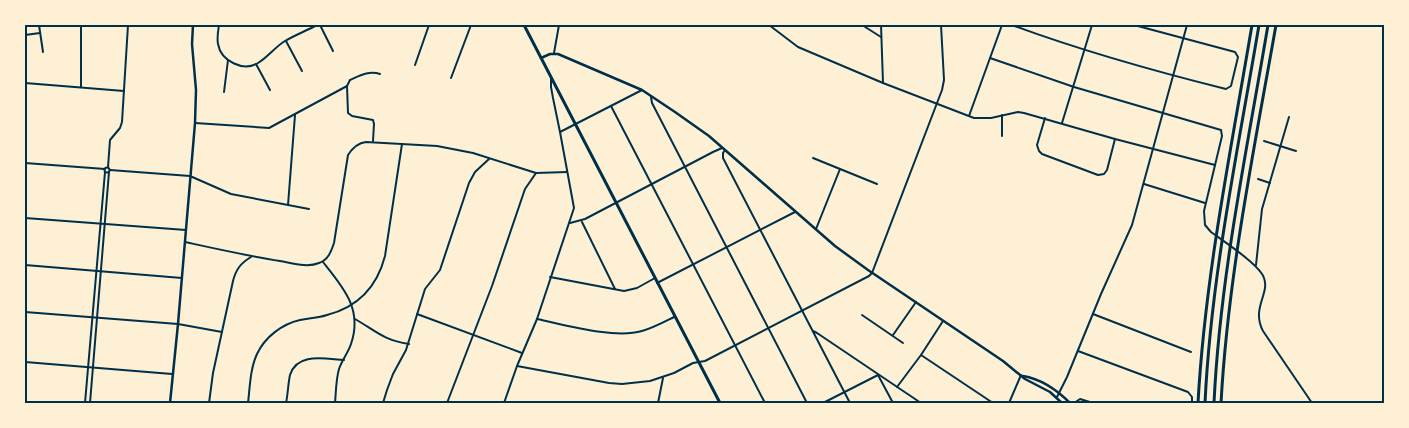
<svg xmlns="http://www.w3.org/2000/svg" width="1409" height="428" viewBox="0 0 1409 428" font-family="Montserrat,sans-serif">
<rect width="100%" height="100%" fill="#fdf0d5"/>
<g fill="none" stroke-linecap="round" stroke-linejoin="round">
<g stroke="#003049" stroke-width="2">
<polyline points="39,25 43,52"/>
<path d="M 219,25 C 218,31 217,39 218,44 C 221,61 243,72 258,63 C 268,57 275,47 285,41 C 295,35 306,31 317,25"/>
<polyline points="320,25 333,51"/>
<polyline points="769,25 798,47 883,83 974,118 991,118 1018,112 1024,113 1115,139 1215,165"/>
<polyline points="862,25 881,37"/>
<polyline points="881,25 883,83"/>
<path d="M 1012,25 C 1082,51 1154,71 1226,89 L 1231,86 L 1238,57 L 1235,52 L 1134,25"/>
<polyline points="25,35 40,33"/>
<polyline points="286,41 302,71"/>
<polyline points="554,53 559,25"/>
<path d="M 990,58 L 1074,87 L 1221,130 L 1222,136 L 1204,211 L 1205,225 L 1211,232 C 1223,241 1260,265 1264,278 C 1270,294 1251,308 1263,331 L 1312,403"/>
<polyline points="256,64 270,90"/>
<polyline points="415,65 429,25"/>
<polyline points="451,78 471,25"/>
<polyline points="25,83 124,91"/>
<polyline points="347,86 348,113 352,116 373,120 374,124 373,141"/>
<polyline points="81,87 81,25"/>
<polyline points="224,92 228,60"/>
<polyline points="651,97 652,103 807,403"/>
<polyline points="611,106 765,403"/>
<polyline points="969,116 1002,25"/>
<polyline points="1045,118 1037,145 1039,151 1042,154 1098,175 1104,174 1107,170 1115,139"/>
<path d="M 195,123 L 269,128 L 347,86 L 350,80 C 359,76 369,70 380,74"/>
<polyline points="1062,123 1092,25"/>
<polyline points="560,132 642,90"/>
<polyline points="1002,136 1002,115"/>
<polyline points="1264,141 1296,151"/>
<polyline points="725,150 723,153 723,158 850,403"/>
<polyline points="813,158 877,184"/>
<polyline points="25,163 105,169"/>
<polyline points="108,167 110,140 120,128 122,122 128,25"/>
<circle cx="107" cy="170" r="2.5"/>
<polyline points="110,170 190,176 231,194 309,209"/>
<polyline points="1258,179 1270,183"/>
<polyline points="1144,184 1205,203"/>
<polyline points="288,205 295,115"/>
<polyline points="25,218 186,230"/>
<polyline points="582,222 615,289"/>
<polyline points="570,223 585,219 713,152 722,148"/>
<polyline points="816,229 840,169"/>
<path d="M 185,242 C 217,249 248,256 280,261 C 292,263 307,268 319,263 C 328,260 331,252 334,243 L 348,155 C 353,147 358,143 366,142 L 437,146 L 473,153 L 536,173 L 567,172"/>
<path d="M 323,262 C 343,287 363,309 351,344 C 348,353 342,360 339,369 C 336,379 336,392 335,403"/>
<polyline points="25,265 182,278"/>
<polyline points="1256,265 1262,209 1289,117"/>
<polyline points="550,277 624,291 637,288 655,278"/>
<polyline points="657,283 795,212"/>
<polyline points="25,312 178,324 222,332"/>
<polyline points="417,314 522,353"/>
<polyline points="1093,314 1191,352"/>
<polyline points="862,315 903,343"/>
<path d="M 355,319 C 376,331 383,340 409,344"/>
<path d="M 537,319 C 566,325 614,339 642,331 C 653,328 664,322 674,317"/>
<polyline points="813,331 817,333 921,403"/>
<polyline points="893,335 916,302"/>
<polyline points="1078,351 1188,392 1192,397 1192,403"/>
<polyline points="921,355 993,403"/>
<polyline points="25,362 172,374"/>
<polyline points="517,366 609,383 622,384 650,381 674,373 693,363 705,361 869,276 872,273 942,90 944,80 941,25"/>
<polyline points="897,387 921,355 943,321"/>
<polyline points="1057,397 1067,377 1101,294 1132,225 1187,25"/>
<polyline points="85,403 105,172"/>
<polyline points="90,403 109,172"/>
<path d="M 209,403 L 213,373 L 233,281 C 236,269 241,263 251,257"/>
<path d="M 248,403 C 250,387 250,369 257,354 C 265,337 282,324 300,320 C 309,318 318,318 327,315 C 358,307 377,287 385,256 L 402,144"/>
<path d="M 286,403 C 288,394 288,384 290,375 C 297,352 325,359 344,360"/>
<polyline points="383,403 387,390 393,374 406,350 425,289 440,270 469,183 475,172 489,159"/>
<polyline points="447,403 492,286 525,189 536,173"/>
<polyline points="504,403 517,366 537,319 574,208 560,132 553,98 551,87 551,78"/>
<polyline points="658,403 663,378"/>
<polyline points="823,403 878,375 893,403"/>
<polyline points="1009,403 1021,375"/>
<polyline points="1074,403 1080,399 1093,403"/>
</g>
<g stroke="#003049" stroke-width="2.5">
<polyline points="541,58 550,54 558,54 642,90 675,112 709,136 835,246 868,270 1003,361 1025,379 1050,392 1062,403"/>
<path d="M 1023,376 C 1041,379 1057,390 1070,403"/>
<polyline points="170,403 178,324 195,123 196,90 192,44 193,25"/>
</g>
<polyline stroke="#003049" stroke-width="3" points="524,25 720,403"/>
<g stroke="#003049" stroke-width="3">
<path d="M 1198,403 C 1205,276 1231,150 1252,25"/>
<path d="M 1205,403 C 1211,276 1238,150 1259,25"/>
<path d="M 1214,403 C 1220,276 1247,150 1268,25"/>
<path d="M 1221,403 C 1228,276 1254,150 1276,25"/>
</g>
</g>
<rect width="1409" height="428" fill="none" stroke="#fdf0d5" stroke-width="52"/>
<rect x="26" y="26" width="1357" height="376" fill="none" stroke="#003049" stroke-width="2"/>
</svg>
